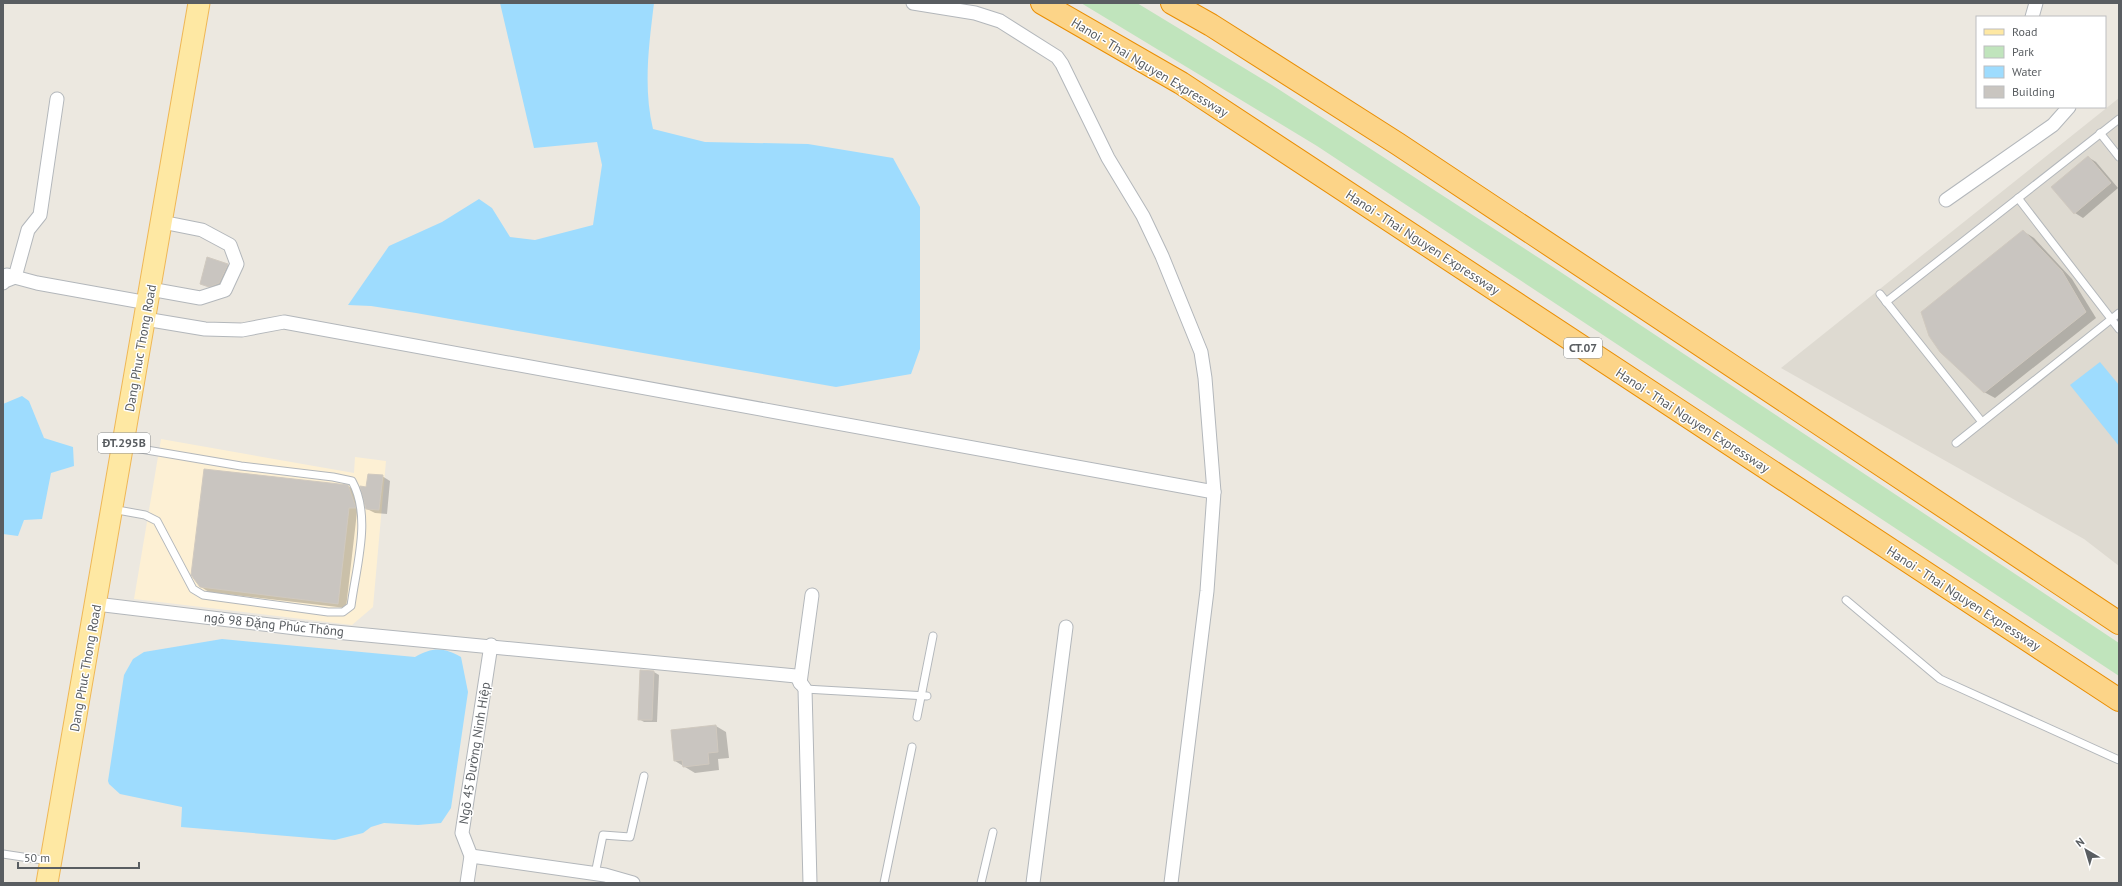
<svg xmlns="http://www.w3.org/2000/svg" width="2122" height="886" viewBox="0 0 2122 886" font-family="'PT Sans',sans-serif">
<rect width="100%" height="100%" fill="#ece8e0"/>
<polygon fill="#fdf0d4" points="161,439 354,473 355,457 386,461 373,607 352,625 134,599"/>
<polygon fill="#dedad1" points="2119,98 2119,566 2084,539 1781,368"/>
<polygon fill="#c0e4bc" points="1081,3 1137,3 1272,85 1556,269 2119,643 2119,676 1317,146"/>
<g fill="#9edcfe">
<path d="M 500,3 L 654,3 C 649,45 643,87 653,129 L 705,142 L 808,144 L 893,158 L 920,207 L 920,349 L 911,374 L 836,387 L 416,313 L 371,306 L 348,305 L 389,246 L 442,222 L 479,199 L 492,208 L 510,237 L 535,240 L 593,225 L 602,165 L 597,142 L 534,148 Z"/>
<polygon points="2100,362 2119,385 2119,446 2070,385"/>
<polygon points="22,396 29,401 44,438 73,447 74,466 51,473 42,519 24,520 18,536 3,534 3,404"/>
<path d="M 222,639 L 415,657 C 432,647 444,647 461,657 L 468,692 L 451,808 L 441,823 L 418,825 L 384,823 L 371,827 L 363,833 L 335,840 L 181,827 L 182,807 L 120,794 L 109,784 L 108,781 L 124,675 L 133,659 L 144,652 Z"/>
</g>
<g fill="#0003">
<polygon points="2088,157 2096,162 2118,188 2083,218 2075,213"/>
<polygon points="2023,231 2034,238 2072,279 2096,318 1995,398 1984,392"/>
<polygon points="208,259 230,266 222,284 212,287 202,284"/>
<polygon points="382,476 390,481 387,514 375,513 367,509 367,488"/>
<polygon points="348,486 356,491 363,512 357,512 346,608 209,592 201,587"/>
<polygon points="641,671 654,672 659,675 657,722 644,722 639,719"/>
<polygon points="716,726 726,732 729,758 718,759 719,770 695,773 675,761"/>
</g>
<g fill="#c9c5c0" stroke="#d0c9bf">
<polygon points="2088,156 2111,183 2074,214 2051,187"/>
<polygon points="2023,230 2062,271 2086,312 1984,393 1940,352 1929,336 1921,312"/>
<polygon points="207,257 228,264 219,283 209,287 200,284"/>
<polygon points="204,469 348,485 356,508 349,508 338,604 200,587 191,575"/>
<polygon points="368,474 383,475 379,510 366,509 360,486 366,487"/>
<polygon points="640,670 654,671 652,720 638,720"/>
<polygon points="716,725 718,752 708,753 709,764 683,767 682,760 674,761 671,730"/>
</g>
<g fill="none" stroke-linecap="round" stroke-linejoin="round">
<defs>
<g id="service">
<polyline points="2100,133 2119,157"/>
<polyline points="2018,198 2119,329"/>
<polyline points="1880,294 1982,422"/>
<polyline points="1886,302 2119,119"/>
<polyline points="1956,443 2119,313"/>
<path d="M 112,509 L 145,515 L 157,521 L 193,589 L 203,595 L 328,612 L 343,612 L 351,606 C 356,567 372,517 352,481 L 333,477 L 241,466 L 123,446"/>
<polyline points="1846,600 1940,679 2119,760"/>
<polyline points="805,689 927,696"/>
<polyline points="917,717 933,636"/>
<polyline points="3,854 49,861"/>
<polyline points="595,874 603,835 630,837 644,776"/>
<polyline points="884,883 912,747"/>
<polyline points="981,883 993,832"/>
</g>
<g id="minor">
<polyline points="913,3 975,13 1000,21 1057,57 1062,64 1108,158 1143,216 1162,256 1201,352 1205,378 1214,492 1207,591 1171,883"/>
<polyline points="2032,17 2036,3"/>
<polyline points="1946,200 2053,125 2069,107"/>
<polyline points="7,275 37,283 148,303"/>
<polyline points="3,283 5,281 15,277 28,230 40,215 57,99"/>
<polyline points="150,289 200,298 225,290 237,264 230,245 202,230 162,222"/>
<polyline points="145,319 205,329 242,330 284,322 1214,492"/>
<polyline points="96,604 304,629 796,676 805,689 810,883"/>
<polyline points="800,683 812,595"/>
<polyline points="471,856 605,875 633,883"/>
<polyline points="467,883 471,856 462,833 491,645"/>
<polyline points="1033,883 1066,627"/>
</g>
<polyline id="primary" points="47,883 199,3"/>
<g id="motorway">
<polyline points="1042,3 1181,83 2119,700"/>
<polyline points="1172,3 1211,25 1398,144 2119,623"/>
</g>
</defs>
<use href="#service" stroke="#b3b7bb" stroke-width="9"/>
<use href="#minor" stroke="#b3b7bb" stroke-width="15"/>
<use href="#primary" stroke="#efb756" stroke-width="23"/>
<use href="#motorway" stroke="#ea8e03" stroke-width="24"/>
<use href="#service" stroke="#fff" stroke-width="7"/>
<use href="#minor" stroke="#fff" stroke-width="13"/>
<use href="#primary" stroke="#fee8a3" stroke-width="21"/>
<use href="#motorway" stroke="#fcd488" stroke-width="22"/>
</g>
<g text-anchor="middle" stroke-width="3" stroke-linejoin="round" paint-order="stroke">
<g fill="#fff" stroke="#8b8e90" stroke-width="1">
<rect x="1564" y="338" width="38" height="20" rx="3"/>
<rect x="98" y="433" width="52" height="20" rx="3"/>
</g>
<g font-size="12" font-weight="bold" fill="#595d61">
<text x="1583" y="352">CT.07</text>
<text x="124" y="447">ĐT.295B</text>
</g>
<g font-size="13" fill="#595d61" stroke="#fff">
<text transform="translate(1150 67) rotate(31)" y="5">Hanoi - Thai Nguyen Expressway</text>
<text transform="translate(1423 242) rotate(33)" y="5">Hanoi - Thai Nguyen Expressway</text>
<text transform="translate(140 348) rotate(-80)" y="5">Dang Phuc Thong Road</text>
<text transform="translate(1693 420) rotate(33)" y="5">Hanoi - Thai Nguyen Expressway</text>
<text transform="translate(1964 598) rotate(33)" y="5">Hanoi - Thai Nguyen Expressway</text>
<text transform="translate(274 624) rotate(6)" y="5">ngõ 98 Đặng Phúc Thông</text>
<text transform="translate(85 668) rotate(-80)" y="5">Dang Phuc Thong Road</text>
<text transform="translate(474 753) rotate(-81)" y="5">Ngõ 45 Đường Ninh Hiệp</text>
</g>
</g>
<rect width="2122" height="886" fill="none" stroke="#595d61" stroke-width="8"/>
<rect x="1976" y="16" width="130" height="92" fill="#ffffff" stroke="#bdbec0"/>
<rect x="1984" y="29" width="20" height="6" fill="#fee8a3" stroke="#bdbec0"/>
<text x="2012" y="36" font-size="12" fill="#595d61">Road</text>
<rect x="1984" y="46" width="20" height="12" fill="#c0e4bc" stroke="#bdbec0"/>
<text x="2012" y="56" font-size="12" fill="#595d61">Park</text>
<rect x="1984" y="66" width="20" height="12" fill="#9edcfe" stroke="#bdbec0"/>
<text x="2012" y="76" font-size="12" fill="#595d61">Water</text>
<rect x="1984" y="86" width="20" height="12" fill="#c9c5c0" stroke="#bdbec0"/>
<text x="2012" y="96" font-size="12" fill="#595d61">Building</text>
<g transform="translate(2086 850) rotate(322)" stroke="#ffffff" stroke-width="3" paint-order="stroke">
<path d="M0-3L7 15L0 10L-7 15Z" fill="#595d61"/>
<text y="-6" font-size="11" font-weight="bold" text-anchor="middle" fill="#595d61">N</text>
</g>
<path d="M18 862v6h121v-6" fill="none" stroke="#595d61" stroke-width="2"/>
<text x="24" y="862" font-size="12" fill="#595d61" stroke="#ffffff" stroke-width="3" paint-order="stroke">50 m</text>
</svg>
